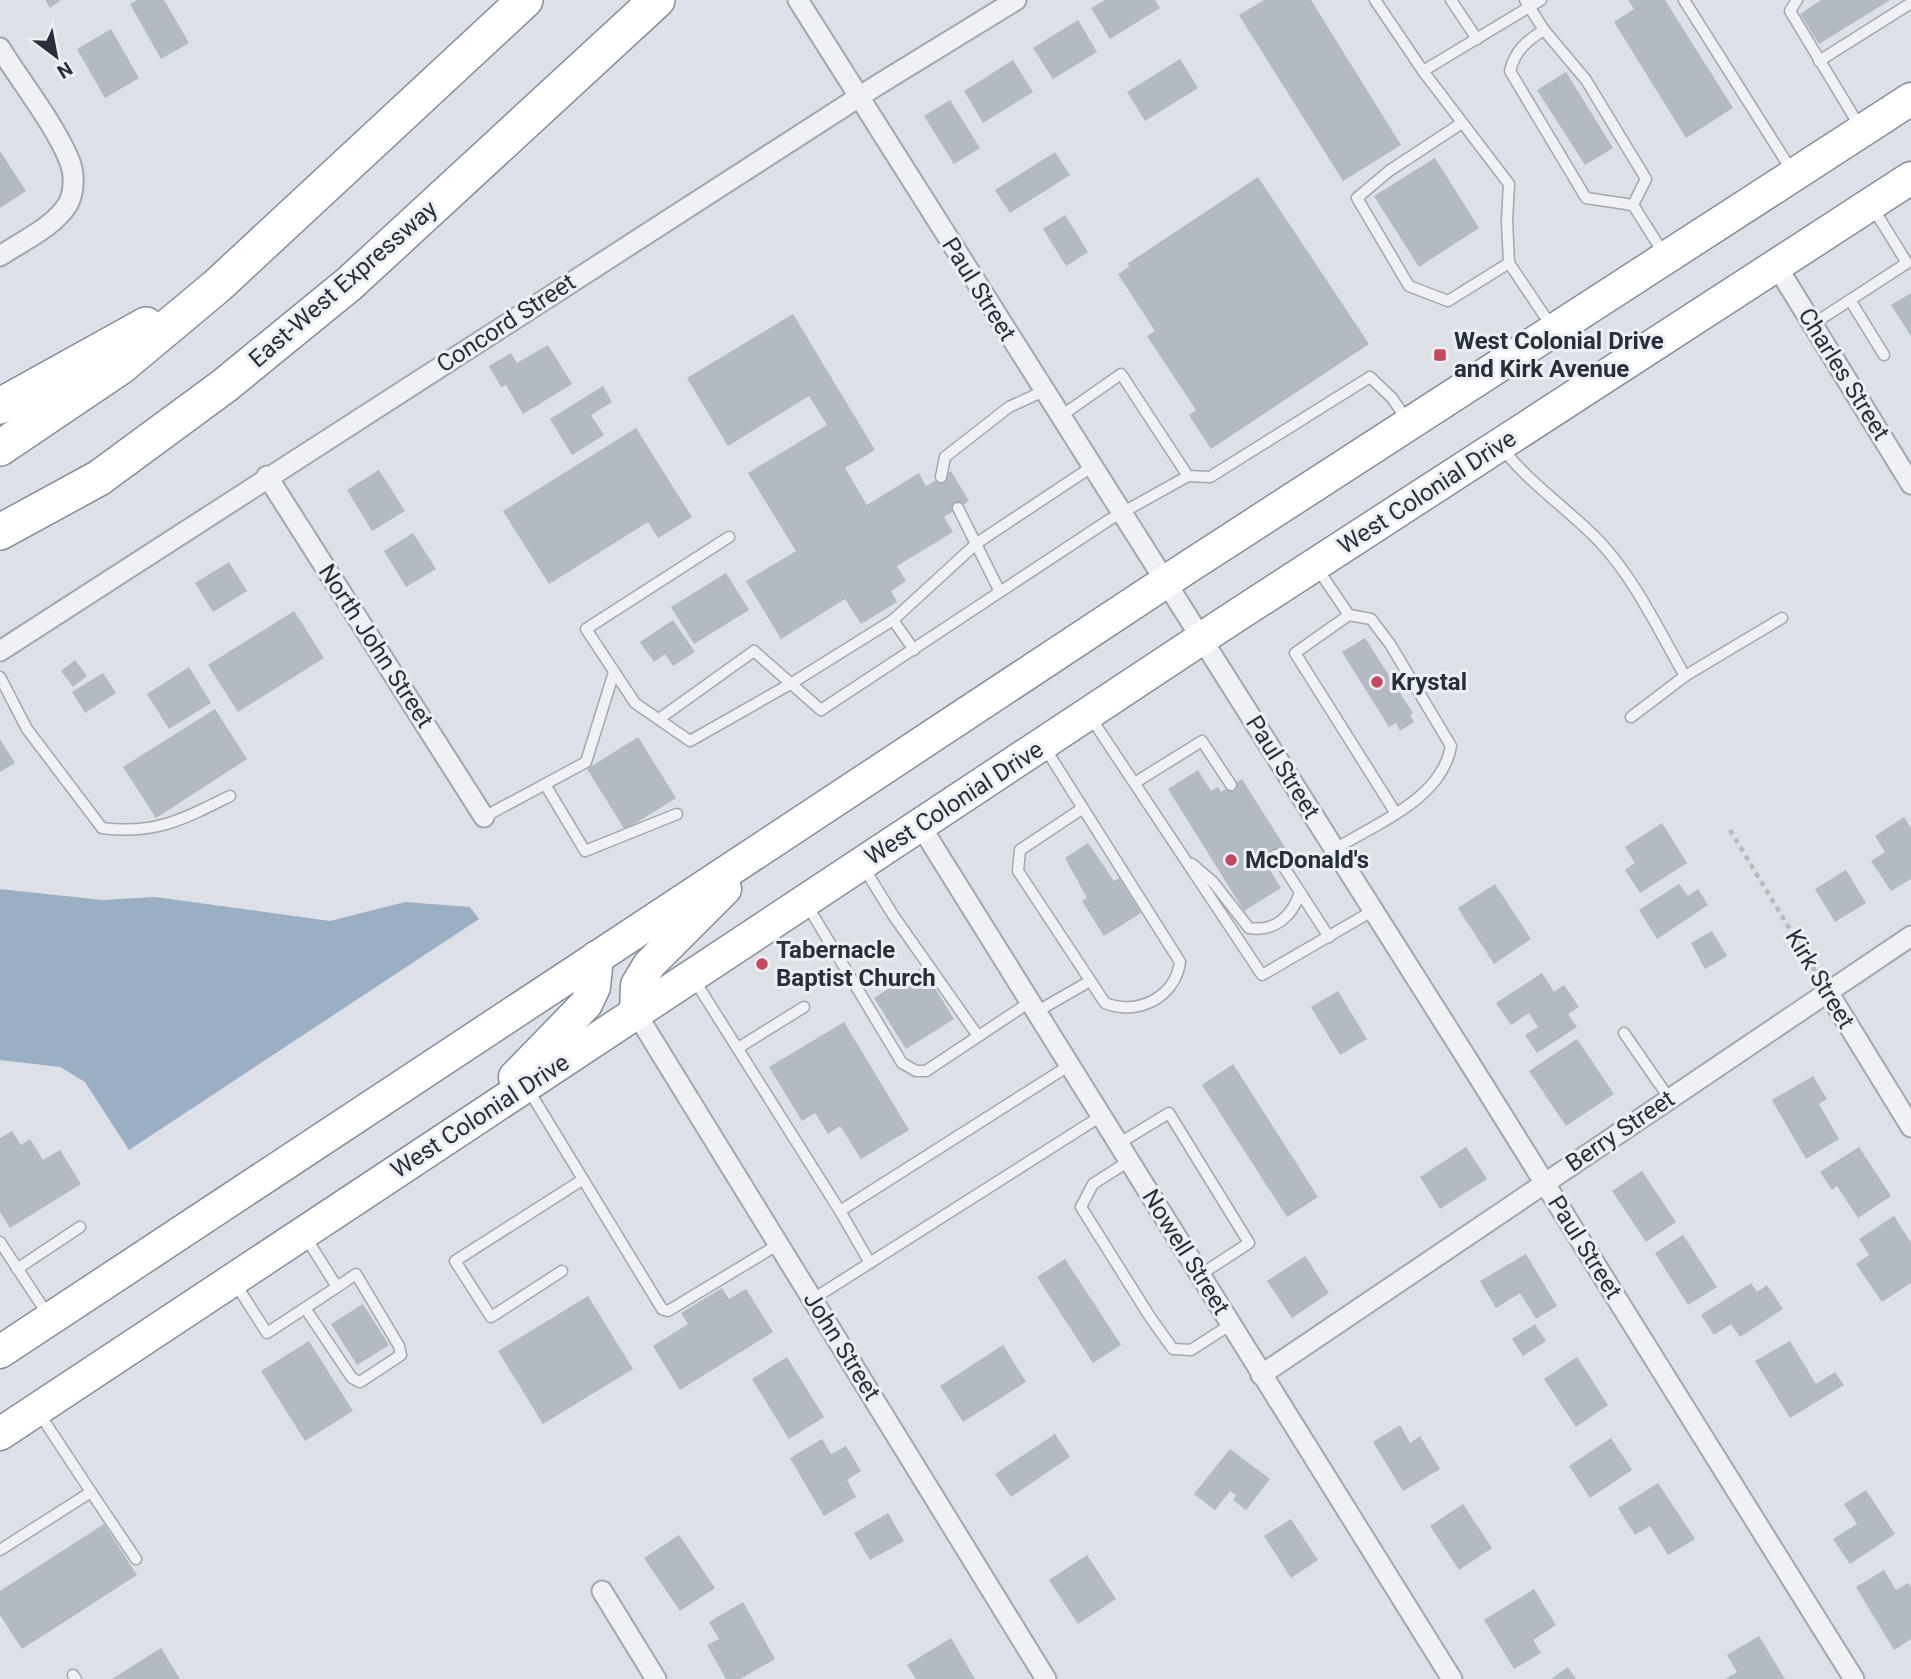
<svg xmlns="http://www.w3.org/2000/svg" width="1911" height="1679" viewBox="0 0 1911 1679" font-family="Roboto,sans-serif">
<rect width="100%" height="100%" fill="#dde0e6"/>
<polygon fill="#9aafc4" points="0,889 102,900 155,897 330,921 405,902 470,907 479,919 129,1150 85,1082 60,1067 0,1060"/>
<g fill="#b4bac2">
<polygon points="45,0 61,0 50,8"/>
<polygon points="137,0 164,0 189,43 161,59 130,4"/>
<polygon points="1105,0 1155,0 1160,8 1110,39 1091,8"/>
<polygon points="1264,0 1311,0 1401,145 1343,181 1239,15"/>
<polygon points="1628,0 1665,0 1733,108 1686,138 1614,22 1634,9"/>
<polygon points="1821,0 1890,0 1819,44 1800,14"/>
<polygon points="1078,20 1097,52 1053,79 1033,48"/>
<polygon points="111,29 139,78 105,98 77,49"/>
<polygon points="1180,59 1198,88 1145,121 1127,92"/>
<polygon points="1013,60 1033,92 983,123 964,91"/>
<polygon points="1566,72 1613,148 1585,165 1537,90"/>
<polygon points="950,100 980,148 954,164 924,116"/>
<polygon points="0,151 26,191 0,208"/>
<polygon points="1055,152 1070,175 1010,213 995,190"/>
<polygon points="1435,158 1479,228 1419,267 1374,196"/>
<polygon points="1258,177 1369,344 1211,449 1189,415 1196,410 1147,336 1155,331 1118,274 1130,266 1127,264"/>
<polygon points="1065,215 1088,252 1066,266 1043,229"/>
<polygon points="1911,293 1911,336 1891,305"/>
<polygon points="793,314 875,450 845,468 867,505 919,473 926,486 951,471 969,501 944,517 953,532 897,566 906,581 891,591 897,602 861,624 845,599 781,639 746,581 796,551 748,473 827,425 809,396 728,446 687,378"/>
<polygon points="548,345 572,384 523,414 506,385 501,387 489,366 511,353 517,363"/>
<polygon points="603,386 612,402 591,415 604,435 572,455 550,419"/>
<polygon points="636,428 692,517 658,538 648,522 549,584 503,511"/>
<polygon points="379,470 405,511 372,531 347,490"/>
<polygon points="413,533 436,569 406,587 384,551"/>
<polygon points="229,562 247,591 213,612 195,583"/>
<polygon points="726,573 749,610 694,644 671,607"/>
<polygon points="294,611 324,658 238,712 208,665"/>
<polygon points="673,620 695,652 673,666 665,654 654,662 640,642"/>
<polygon points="1365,638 1413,713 1410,715 1414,722 1400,731 1396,723 1389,727 1342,652"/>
<polygon points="75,660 87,676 73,687 61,671"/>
<polygon points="189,667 211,703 169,729 147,694"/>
<polygon points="103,673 116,693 85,713 72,692"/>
<polygon points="215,709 247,759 156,818 123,767"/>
<polygon points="638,737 676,798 625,830 587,769"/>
<polygon points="0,739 15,763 0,772"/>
<polygon points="1198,770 1211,791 1218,787 1221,792 1242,779 1286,849 1265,862 1281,888 1244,911 1168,789"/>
<polygon points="1904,817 1911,828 1911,879 1891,891 1871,861 1885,852 1875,836"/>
<polygon points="1662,823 1687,863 1640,893 1625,870 1635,863 1625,847"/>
<polygon points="1088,843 1114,881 1119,878 1141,913 1104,936 1082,901 1087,898 1065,858"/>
<polygon points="1846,870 1866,903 1835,922 1815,889"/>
<polygon points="1495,884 1531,939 1494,964 1458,908"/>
<polygon points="1679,884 1688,896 1698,889 1708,905 1657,939 1639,910"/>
<polygon points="1712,931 1727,956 1705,969 1691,943"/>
<polygon points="922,967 954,1019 906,1049 874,998"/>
<polygon points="1542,973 1554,992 1564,985 1579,1007 1568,1014 1577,1027 1537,1053 1525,1035 1538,1027 1529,1013 1511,1025 1496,1003"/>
<polygon points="1338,991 1367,1039 1340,1055 1311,1007"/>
<polygon points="844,1022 909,1130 861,1159 840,1126 828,1134 815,1113 802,1121 769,1067"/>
<polygon points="1577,1039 1614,1094 1566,1126 1529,1071"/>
<polygon points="1233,1064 1318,1197 1287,1217 1202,1085"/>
<polygon points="1813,1076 1827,1099 1819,1104 1839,1139 1806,1159 1772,1100"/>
<polygon points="12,1131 21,1145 30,1139 43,1160 60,1150 81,1184 10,1228 0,1212 0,1138"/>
<polygon points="1466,1147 1487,1179 1440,1209 1420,1177"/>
<polygon points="1859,1147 1891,1196 1858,1218 1837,1186 1832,1190 1820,1172"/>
<polygon points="1642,1171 1676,1222 1646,1242 1612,1191"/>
<polygon points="1894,1216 1911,1243 1911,1283 1882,1302 1856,1264 1869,1255 1859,1239"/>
<polygon points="1683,1235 1717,1287 1688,1305 1655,1253"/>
<polygon points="1526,1254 1557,1306 1536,1319 1520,1293 1496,1308 1480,1281"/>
<polygon points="1305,1256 1329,1293 1292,1318 1267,1281"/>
<polygon points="1065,1259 1121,1345 1093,1363 1037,1277"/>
<polygon points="1751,1283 1757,1292 1767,1285 1783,1309 1740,1337 1731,1324 1714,1335 1701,1315"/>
<polygon points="722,1288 729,1299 746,1289 773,1332 680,1390 653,1346 688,1324 681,1313"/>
<polygon points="588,1296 633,1369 543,1424 498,1351"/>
<polygon points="363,1304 389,1345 357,1365 331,1324"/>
<polygon points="1535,1324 1546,1341 1523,1356 1512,1339"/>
<polygon points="309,1341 353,1411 305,1441 261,1371"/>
<polygon points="1790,1341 1816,1384 1835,1372 1844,1385 1790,1418 1755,1361"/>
<polygon points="1003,1345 1026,1382 963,1422 940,1386"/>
<polygon points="787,1357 824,1417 789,1439 752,1379"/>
<polygon points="1577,1357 1608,1405 1576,1427 1544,1379"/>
<polygon points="1400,1425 1410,1443 1420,1436 1440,1469 1403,1491 1373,1442"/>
<polygon points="1055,1434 1070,1457 1011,1497 995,1474"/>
<polygon points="1611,1438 1632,1470 1590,1498 1569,1466"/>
<polygon points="822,1439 831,1454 846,1446 861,1471 847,1480 856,1497 824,1516 790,1458"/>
<polygon points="1230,1449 1270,1479 1246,1510 1233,1500 1236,1495 1230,1491 1215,1510 1194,1494"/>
<polygon points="1658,1483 1695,1539 1668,1555 1650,1526 1635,1535 1618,1508"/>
<polygon points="1866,1490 1895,1534 1850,1564 1833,1539 1857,1524 1844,1504"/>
<polygon points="1463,1504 1492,1548 1459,1570 1430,1526"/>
<polygon points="888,1513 904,1541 870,1560 854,1533"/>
<polygon points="1291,1519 1318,1560 1291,1578 1264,1536"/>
<polygon points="104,1524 137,1575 22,1649 0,1615 0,1591"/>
<polygon points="679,1535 715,1588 680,1611 644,1558"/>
<polygon points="1087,1555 1116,1599 1078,1624 1049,1580"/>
<polygon points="1884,1570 1896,1590 1908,1583 1911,1587 1911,1639 1894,1650 1856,1587"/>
<polygon points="1534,1589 1556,1625 1533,1640 1541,1653 1514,1669 1484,1620"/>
<polygon points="743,1602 775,1659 740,1679 726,1679 707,1645 719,1639 709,1622"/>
<polygon points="1759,1636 1785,1679 1725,1679 1737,1672 1727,1655"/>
<polygon points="951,1638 975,1679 916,1679 907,1665"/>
<polygon points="161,1648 180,1679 112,1679"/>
<polygon points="1568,1667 1576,1679 1551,1679"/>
</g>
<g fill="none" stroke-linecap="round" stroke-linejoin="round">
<defs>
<g id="service">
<polyline points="1375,0 1423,71 1509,184 1507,221 1509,263 1552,327"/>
<polyline points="1451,0 1477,39"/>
<polyline points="1525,0 1544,30 1586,80 1646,179 1633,205"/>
<polyline points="1684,0 1792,171"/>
<polyline points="1797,0 1790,11 1860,127"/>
<path d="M 1544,30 C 1526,41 1515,51 1510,71 L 1586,198 L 1633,205 L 1664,254"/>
<polyline points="1819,61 1911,3"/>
<polyline points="1423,71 1541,0"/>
<polyline points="1462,123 1389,171 1357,198 1409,286 1448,301 1509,263"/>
<polyline points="1850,300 1884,355"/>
<polyline points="1813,324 1907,263 1873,208"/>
<polyline points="1061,416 1121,374 1188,476 1210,477 1370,377 1392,398 1407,420"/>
<path d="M 1502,448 C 1530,484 1567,508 1599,541 C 1635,579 1659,631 1685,676 L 1782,618"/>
<polyline points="941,477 945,457 1009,407 1044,391"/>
<polyline points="958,508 1000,592"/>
<polyline points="729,537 586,629 635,703 690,741 792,683 893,620 977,543 1093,466"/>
<path d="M 1317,568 L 1349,615 L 1371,619 L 1390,644 L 1451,746 C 1442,799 1377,823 1335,849"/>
<polyline points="1349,615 1295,653 1395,812"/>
<polyline points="893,620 914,650"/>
<path d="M 0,677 L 27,729 L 102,828 C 155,835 184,819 230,796"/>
<polyline points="1631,717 1685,676"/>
<polyline points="1091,718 1262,975 1374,910"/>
<polyline points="659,719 754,651 821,710 1109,520 1188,476"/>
<path d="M 1045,748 L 1180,962 C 1175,998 1137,1016 1105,1003 L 1018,871 L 1020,850 L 1083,808"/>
<polyline points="1136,782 1202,741 1231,785"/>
<polyline points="546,786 585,851 677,814"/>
<polyline points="484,817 586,762 614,672"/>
<polyline points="1276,855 1329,937"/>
<path d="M 1192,864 L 1213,882 L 1249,928 C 1275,932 1292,916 1300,893"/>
<polyline points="864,868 893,915 978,1036"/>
<polyline points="807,905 902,1063 916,1071 926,1071 1030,1002"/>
<polyline points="695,981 840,1211"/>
<polyline points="1036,1012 1090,981"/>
<polyline points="1624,1033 1669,1098"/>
<polyline points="738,1048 804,1007"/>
<polyline points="528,1089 662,1309 668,1311 779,1244"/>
<polyline points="1118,1144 1169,1113 1249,1243 1200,1275"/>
<polyline points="1129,1161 1093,1184 1081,1207 1150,1317 1173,1349 1191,1350 1230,1325"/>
<polyline points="0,1242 48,1315"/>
<polyline points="870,1263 840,1211 1070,1065"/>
<polyline points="17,1269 80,1227"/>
<polyline points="562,1271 491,1317 455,1261 582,1180"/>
<polyline points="235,1283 267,1333 337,1287"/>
<polyline points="813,1299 1101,1116"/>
<polyline points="305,1308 352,1378 360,1382 401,1355 399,1346 356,1274 337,1287 305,1236"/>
<polyline points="91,1492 136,1559"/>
<polyline points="0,1550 91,1492 39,1413"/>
<polyline points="73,1675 76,1679"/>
</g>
<g id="minor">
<polyline points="798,0 1476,1073 1854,1679"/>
<path d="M 0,48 C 21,82 56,126 70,162 C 75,175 74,193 68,204 C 54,227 22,241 0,256"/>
<polyline points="1776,265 1911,484"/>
<polyline points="267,476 484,817"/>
<polyline points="0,651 876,86 1016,0"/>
<polyline points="920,825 1452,1679"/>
<polyline points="1828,992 1911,1127"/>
<polyline points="636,1013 1046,1679"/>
<polyline points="1261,1375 1911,936"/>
<polyline points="602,1591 656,1679"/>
</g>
<g id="trunk">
<polyline points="636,1013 637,985 649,965 725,889"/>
<polyline points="515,1077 586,1004 594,987 597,957"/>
<polyline points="0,1352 1188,567 1911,99"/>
<polyline points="0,1434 1225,623 1911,178"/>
</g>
<g id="motorway">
<polyline points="0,406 146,325"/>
<polyline points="0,448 120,367 217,286 525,0"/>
<polyline points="0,532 99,478 224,386 349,284 657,0"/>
</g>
</defs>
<use href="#service" stroke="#a3a7af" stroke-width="13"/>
<use href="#minor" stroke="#a3a7af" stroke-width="23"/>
<use href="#trunk" stroke="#858e9b" stroke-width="35"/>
<use href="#motorway" stroke="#858e9b" stroke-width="38"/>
<polyline stroke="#b7bbc0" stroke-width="4.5" stroke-dasharray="5 5" stroke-linecap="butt" points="1730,830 1818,976"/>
<use href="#service" stroke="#eff1f4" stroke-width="10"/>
<use href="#minor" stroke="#eff1f4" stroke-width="19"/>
<use href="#trunk" stroke="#fff" stroke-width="32"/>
<use href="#motorway" stroke="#fff" stroke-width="35"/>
</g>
<g fill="#c4495e" stroke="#eceff4" stroke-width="2.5">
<rect x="1433" y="348" width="14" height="14" rx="3.5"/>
<circle cx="1377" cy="682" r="7"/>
<circle cx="1231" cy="860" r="7"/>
<circle cx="762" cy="964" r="7"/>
</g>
<g text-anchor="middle" stroke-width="6" stroke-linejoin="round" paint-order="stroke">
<g font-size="24" fill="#272f3b" stroke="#eceff4">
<text transform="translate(343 284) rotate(-41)" y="8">East-West Expressway</text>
<text transform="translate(979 289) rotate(58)" y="8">Paul Street</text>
<text transform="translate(506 323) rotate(-33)" y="8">Concord Street</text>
<text transform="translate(1844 374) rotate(58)" y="8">Charles Street</text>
<text transform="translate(1427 492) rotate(-33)" y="8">West Colonial Drive</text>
<text transform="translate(376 646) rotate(57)" y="8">North John Street</text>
<text transform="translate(1283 767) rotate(58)" y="8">Paul Street</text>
<text transform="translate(954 803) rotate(-33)" y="8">West Colonial Drive</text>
<text transform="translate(1820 979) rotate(59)" y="8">Kirk Street</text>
<text transform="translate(480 1116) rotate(-33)" y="8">West Colonial Drive</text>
<text transform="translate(1620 1131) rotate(-34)" y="8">Berry Street</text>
<text transform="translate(1585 1247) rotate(58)" y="8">Paul Street</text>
<text transform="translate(1186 1252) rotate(58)" y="8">Nowell Street</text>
<text transform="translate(842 1346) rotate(58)" y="8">John Street</text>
</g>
<g font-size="24" font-weight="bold" fill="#272f3b" stroke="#eceff4" text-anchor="start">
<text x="1454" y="349">West Colonial Drive<tspan x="1454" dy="28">and Kirk Avenue</tspan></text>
<text x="1391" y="690">Krystal</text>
<text x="1245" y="868">McDonald's</text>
<text x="776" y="958">Tabernacle<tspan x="776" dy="28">Baptist Church</tspan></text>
</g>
</g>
<g transform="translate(56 56) rotate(148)" stroke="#eceff4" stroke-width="5" paint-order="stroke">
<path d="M0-5L12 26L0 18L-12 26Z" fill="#272f3b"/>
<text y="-10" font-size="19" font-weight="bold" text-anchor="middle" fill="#272f3b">N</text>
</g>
</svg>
